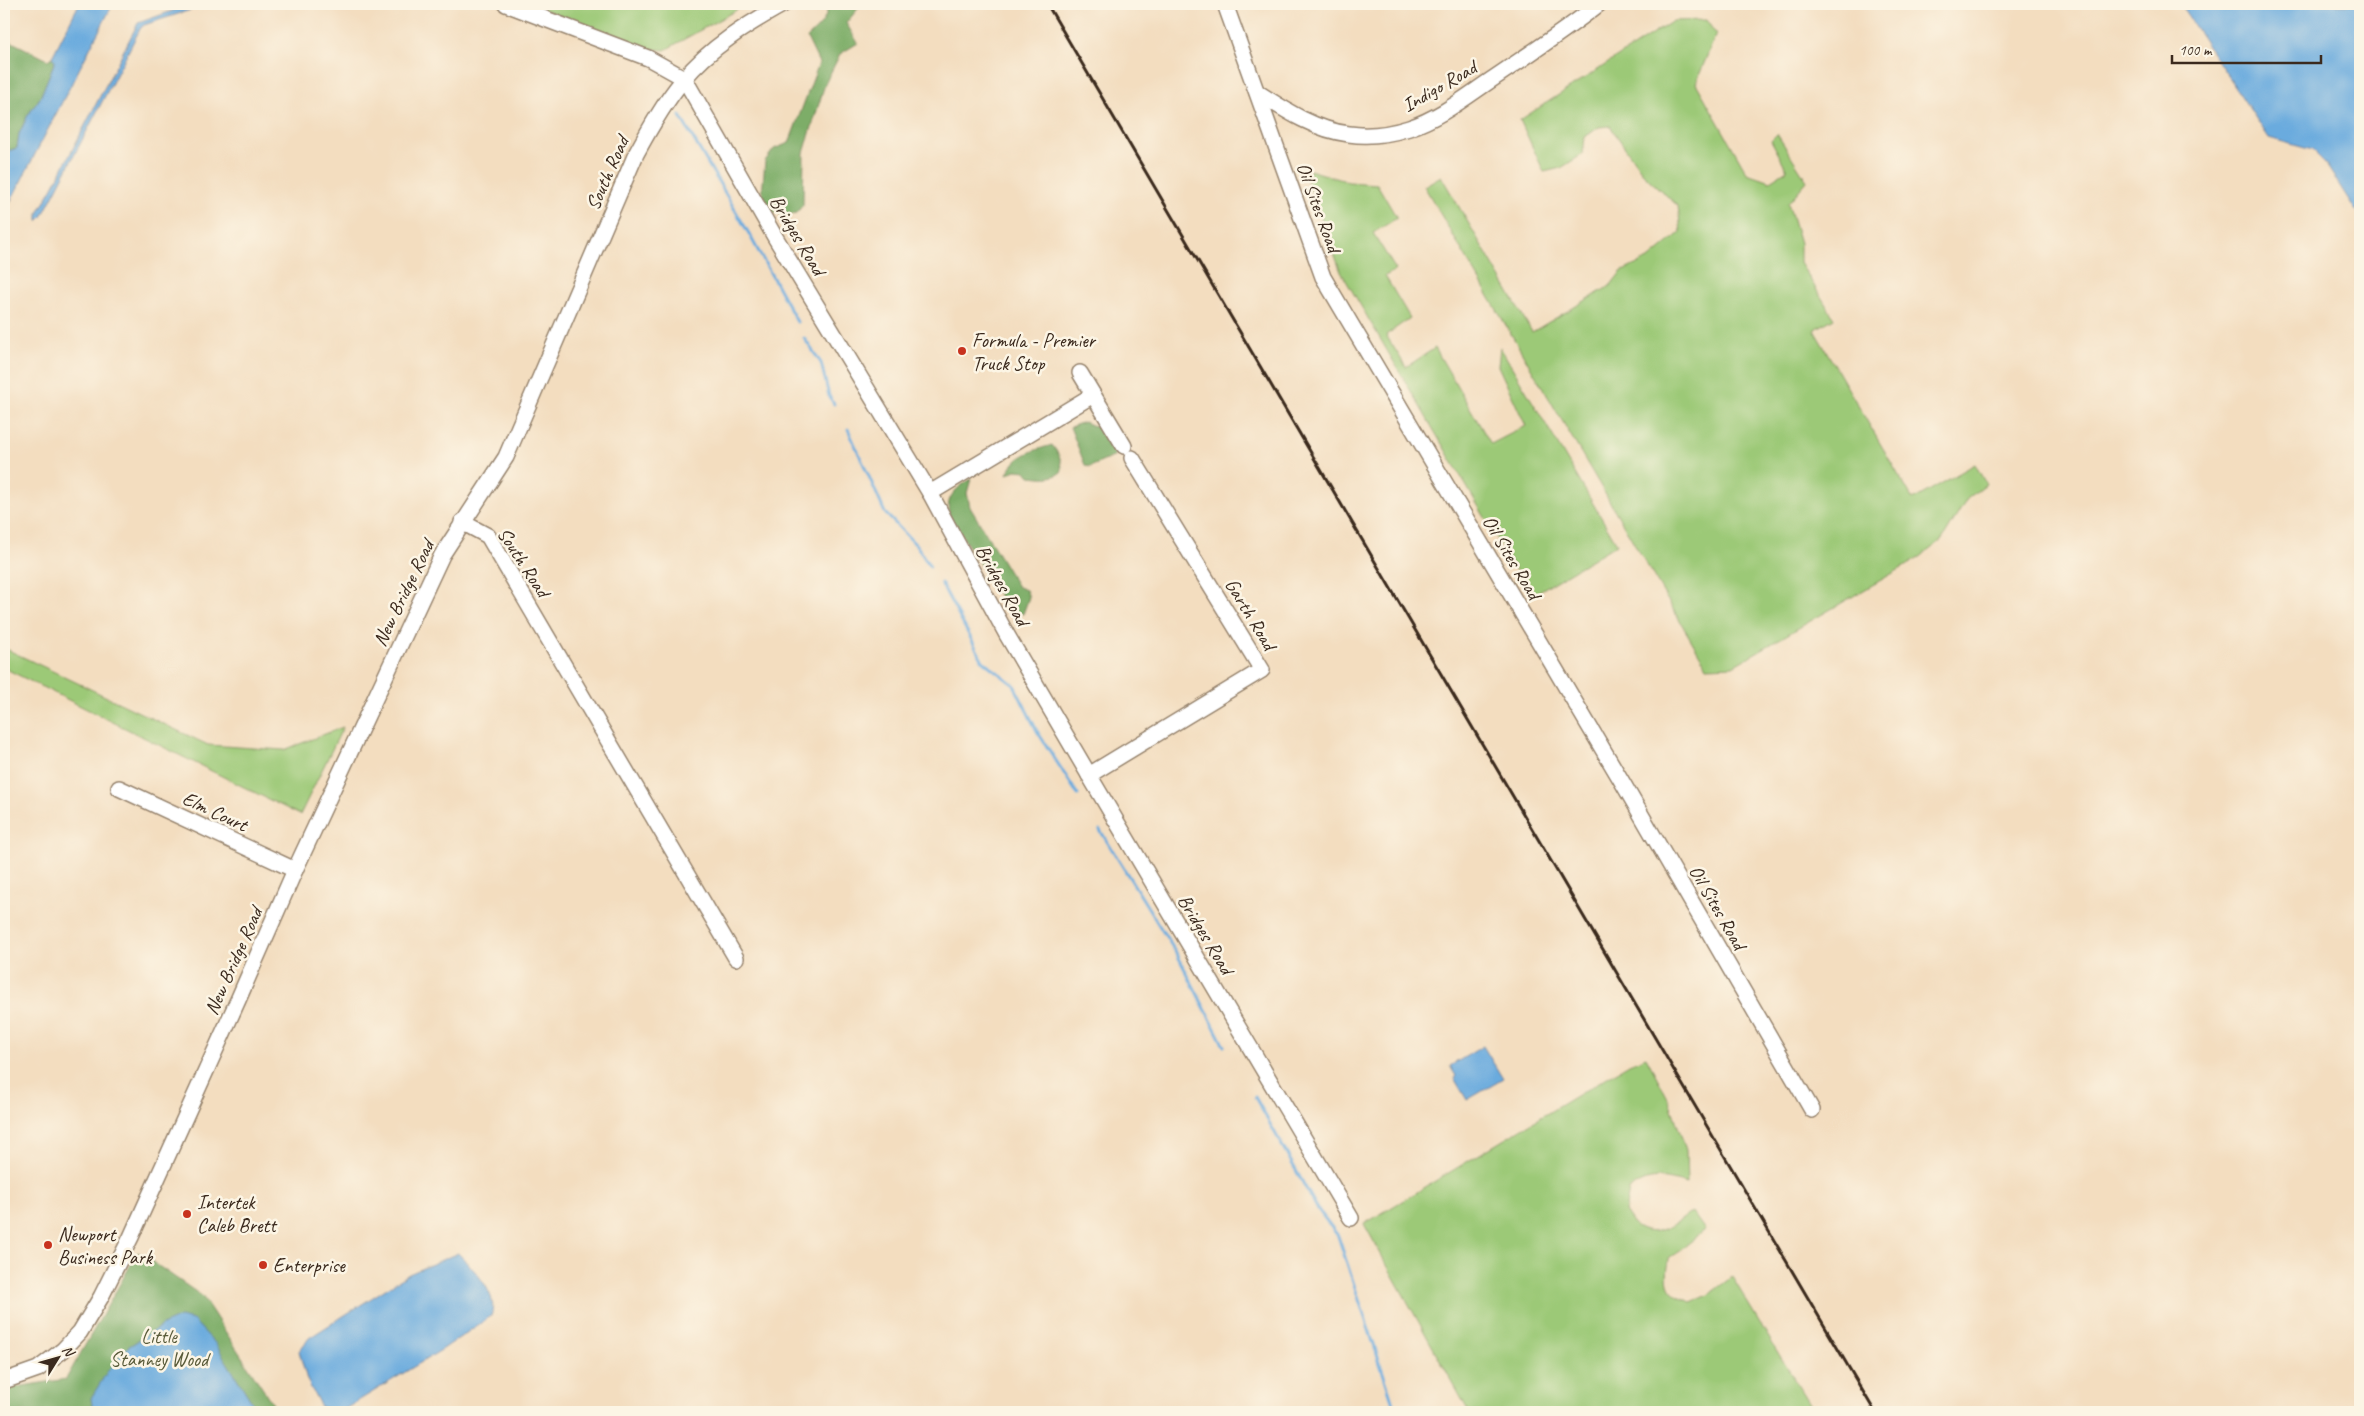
<svg xmlns="http://www.w3.org/2000/svg" width="2364" height="1416" viewBox="0 0 2364 1416" font-family="Caveat,sans-serif">
<rect width="100%" height="100%" fill="#fcf5e5"/>
<filter id="ink" filterUnits="userSpaceOnUse"><feTurbulence type="fractalNoise" baseFrequency=".02" numOctaves="2"/><feDisplacementMap in="SourceGraphic" scale="10" xChannelSelector="R" yChannelSelector="G"/><feConvolveMatrix kernelMatrix="1 2 1 2 8 2 1 2 1" color-interpolation-filters="sRGB"/></filter>
<filter id="wash" filterUnits="userSpaceOnUse"><feTurbulence type="fractalNoise" baseFrequency=".0096" numOctaves="4" result="noise"/><feDisplacementMap in="SourceGraphic" scale="20" xChannelSelector="R" yChannelSelector="G"/><feGaussianBlur stdDeviation="1.12" result="paint"/><feColorMatrix in="noise" values="0 0 0 0 0 0 0 0 0 0 0 0 0 0 0 0 0 1.4 0 .05"/><feComposite in="paint" operator="in"/></filter>
<g filter="url(#wash)">
<rect width="100%" height="100%" fill="#f3ddbf"/>
<g fill="#9cc977" stroke="#6c7a4a">
<polygon points="532,4 580,4 585,6 586,4 747,4 665,50 639,48"/>
<polygon points="1706,20 1716,34 1696,83 1747,173 1770,181 1787,170 1771,140 1777,134 1807,181 1788,203 1800,243 1800,263 1834,318 1814,330 1913,500 1975,464 1986,484 1967,499 1942,540 1919,558 1733,666 1707,667 1424,186 1441,176 1532,332 1610,286 1621,272 1650,258 1681,232 1678,206 1644,175 1610,126 1599,127 1585,137 1583,154 1561,168 1544,172 1520,120 1673,21"/>
<polygon points="1310,170 1349,182 1377,184 1397,218 1373,233 1396,270 1385,276 1410,318 1386,335 1406,367 1435,348 1491,444 1526,426 1498,366 1500,347 1617,544 1531,596 1341,272 1307,180"/>
<polygon points="4,648 208,745 284,750 343,727 300,815 4,668"/>
<path d="M 1646,1057 L 1669,1100 L 1686,1150 L 1687,1184 C 1663,1177 1649,1174 1629,1190 L 1625,1212 C 1629,1217 1633,1225 1638,1228 C 1657,1239 1678,1222 1692,1212 L 1705,1230 L 1669,1259 C 1665,1285 1666,1292 1691,1302 L 1708,1295 L 1732,1277 L 1814,1412 L 1469,1412 L 1364,1224 L 1629,1064 Z"/>
</g>
<g fill="#7dad68" stroke="#5c6c43">
<path d="M 827,4 L 862,4 L 846,23 L 858,43 L 840,54 L 825,84 L 804,153 L 803,205 L 796,213 L 786,216 L 773,212 L 762,194 L 765,161 L 774,149 L 789,143 L 819,63 L 807,38 C 817,29 829,19 827,4 Z"/>
<polygon points="4,38 48,60 52,57 55,61 40,98 28,115 19,134 17,148 8,151 4,162"/>
<polygon points="1084,422 1100,429 1116,451 1113,457 1090,467 1085,465 1070,427"/>
<path d="M 1052,445 C 1059,454 1062,460 1062,471 C 1053,480 1041,477 1030,476 L 1026,471 L 1016,470 L 1007,474 C 1016,454 1033,451 1052,445 Z"/>
<path d="M 971,479 L 967,493 L 970,507 L 1018,587 L 1026,590 L 1029,597 L 1023,614 L 1009,611 L 949,515 C 945,496 957,488 971,479 Z"/>
<polygon points="138,1252 202,1296 278,1412 4,1412 4,1389 66,1379"/>
</g>
<g fill="#6aabde" stroke="#526a7e">
<polygon points="79,4 113,4 4,214 4,162 8,151 17,148 19,134 28,115 40,98 55,61 52,57"/>
<polygon points="192,4 209,4 144,25 140,29 42,217 38,221 38,213 52,189 138,23"/>
<polygon points="2180,4 2360,4 2360,217 2325,163 2312,150 2269,138"/>
<polygon points="1483,1046 1503,1079 1467,1100 1454,1078 1456,1076 1450,1066"/>
<path d="M 458,1253 C 472,1268 500,1294 491,1316 L 443,1349 L 340,1412 L 321,1407 L 307,1380 L 299,1351 L 309,1338 L 409,1274 Z"/>
<polygon points="180,1317 193,1320 215,1343 258,1412 93,1412 91,1398 107,1372 128,1347 164,1324"/>
</g>
<g fill="none" stroke-linecap="round" stroke-linejoin="round">
<g stroke="#6aabde" stroke-width="3">
<polyline points="680,116 748,232 797,322"/>
<polyline points="804,338 821,363 829,396 834,404"/>
<polyline points="848,429 885,513 917,546 930,567"/>
<polyline points="941,583 983,661 1014,685 1037,731 1078,795"/>
<polyline points="1100,830 1178,956 1224,1046"/>
<polyline points="1255,1097 1317,1208 1338,1236 1396,1412"/>
</g>
</g>
</g>
<g filter="url(#ink)">
<g fill="none" stroke-linecap="round" stroke-linejoin="round">
<defs>
<g id="minor">
<polyline points="506,4 648,58 684,78"/>
<polyline points="1225,4 1323,277 1621,780 1812,1110"/>
<polyline points="684,78 775,237 930,493 1007,635 1089,775 1351,1218"/>
<path d="M 1257,92 C 1285,110 1315,130 1349,134 C 1369,137 1390,134 1409,128 C 1440,118 1467,96 1494,78 C 1529,54 1565,31 1599,4"/>
<polyline points="1080,373 1124,446"/>
<polyline points="930,493 1093,395"/>
<polyline points="462,522 488,536 736,958"/>
<polyline points="1089,775 1262,670 1132,458"/>
<polyline points="119,788 295,870"/>
<path d="M 4,1381 L 38,1369 L 63,1350 L 80,1332 L 101,1297 L 131,1237 L 238,1000 L 295,870 L 442,555 L 506,457 L 636,154 C 650,128 664,103 683,80 C 710,47 748,24 784,4"/>
</g>
</defs>
<use href="#minor" stroke="#97846e" stroke-width="18"/>
<use href="#minor" stroke="#fff" stroke-width="15"/>
<polyline stroke="#3b2a1e" stroke-width="3" points="1047,4 1875,1412"/>
</g>
</g>
<g fill="#c8321e" stroke="#fcf5e5" stroke-width="2">
<circle cx="962" cy="351" r="5"/>
<circle cx="187" cy="1214" r="5"/>
<circle cx="48" cy="1245" r="5"/>
<circle cx="263" cy="1265" r="5"/>
</g>
<g text-anchor="middle" stroke-width="5" stroke-linejoin="round" paint-order="stroke">
<g font-size="20" fill="#3b2a1e" stroke="#fcf5e5">
<text transform="translate(1439 86) rotate(-30)" y="7">Indigo Road</text>
<text transform="translate(607 173) rotate(-66)" y="7">South Road</text>
<text transform="translate(1319 207) rotate(70)" y="7">Oil Sites Road</text>
<text transform="translate(798 235) rotate(59)" y="7">Bridges Road</text>
<text transform="translate(1512 557) rotate(59)" y="7">Oil Sites Road</text>
<text transform="translate(524 562) rotate(57)" y="7">South Road</text>
<text transform="translate(1003 585) rotate(61)" y="7">Bridges Road</text>
<text transform="translate(403 593) rotate(-64)" y="7">New Bridge Road</text>
<text transform="translate(1251 614) rotate(59)" y="7">Garth Road</text>
<text transform="translate(215 811) rotate(25)" y="7">Elm Court</text>
<text transform="translate(1718 907) rotate(60)" y="7">Oil Sites Road</text>
<text transform="translate(1206 934) rotate(59)" y="7">Bridges Road</text>
<text transform="translate(233 961) rotate(-66)" y="7">New Bridge Road</text>
</g>
<g font-size="20" fill="#3b2a1e" stroke="#fcf5e5" text-anchor="start">
<text x="972" y="347">Formula - Premier<tspan x="972" dy="23">Truck Stop</tspan></text>
<text x="197" y="1209">Intertek<tspan x="197" dy="23">Caleb Brett</tspan></text>
<text x="58" y="1241">Newport<tspan x="58" dy="23">Business Park</tspan></text>
<text x="273" y="1272">Enterprise</text>
</g>
<g font-size="20" fill="#585a39" stroke="#fcf5e5">
<text x="159" y="1343">Little<tspan x="159" dy="23">Stanney Wood</tspan></text>
</g>
</g>
<rect width="2364" height="1416" fill="none" stroke="#fcf5e5" stroke-width="20"/>
<g transform="translate(58 1358) rotate(53)" stroke="#fcf5e5" stroke-width="4" paint-order="stroke">
<path d="M0-4L9 19L0 12L-9 19Z" fill="#3b2a1e"/>
<text y="-8" font-size="14" font-weight="bold" text-anchor="middle" fill="#3b2a1e">N</text>
</g>
<path d="M2172 55v8h149v-8" fill="none" stroke="#3b2a1e" stroke-width="2.5"/>
<text x="2179" y="55" font-size="15" fill="#3b2a1e" stroke="#fcf5e5" stroke-width="4" paint-order="stroke">100 m</text>
</svg>
